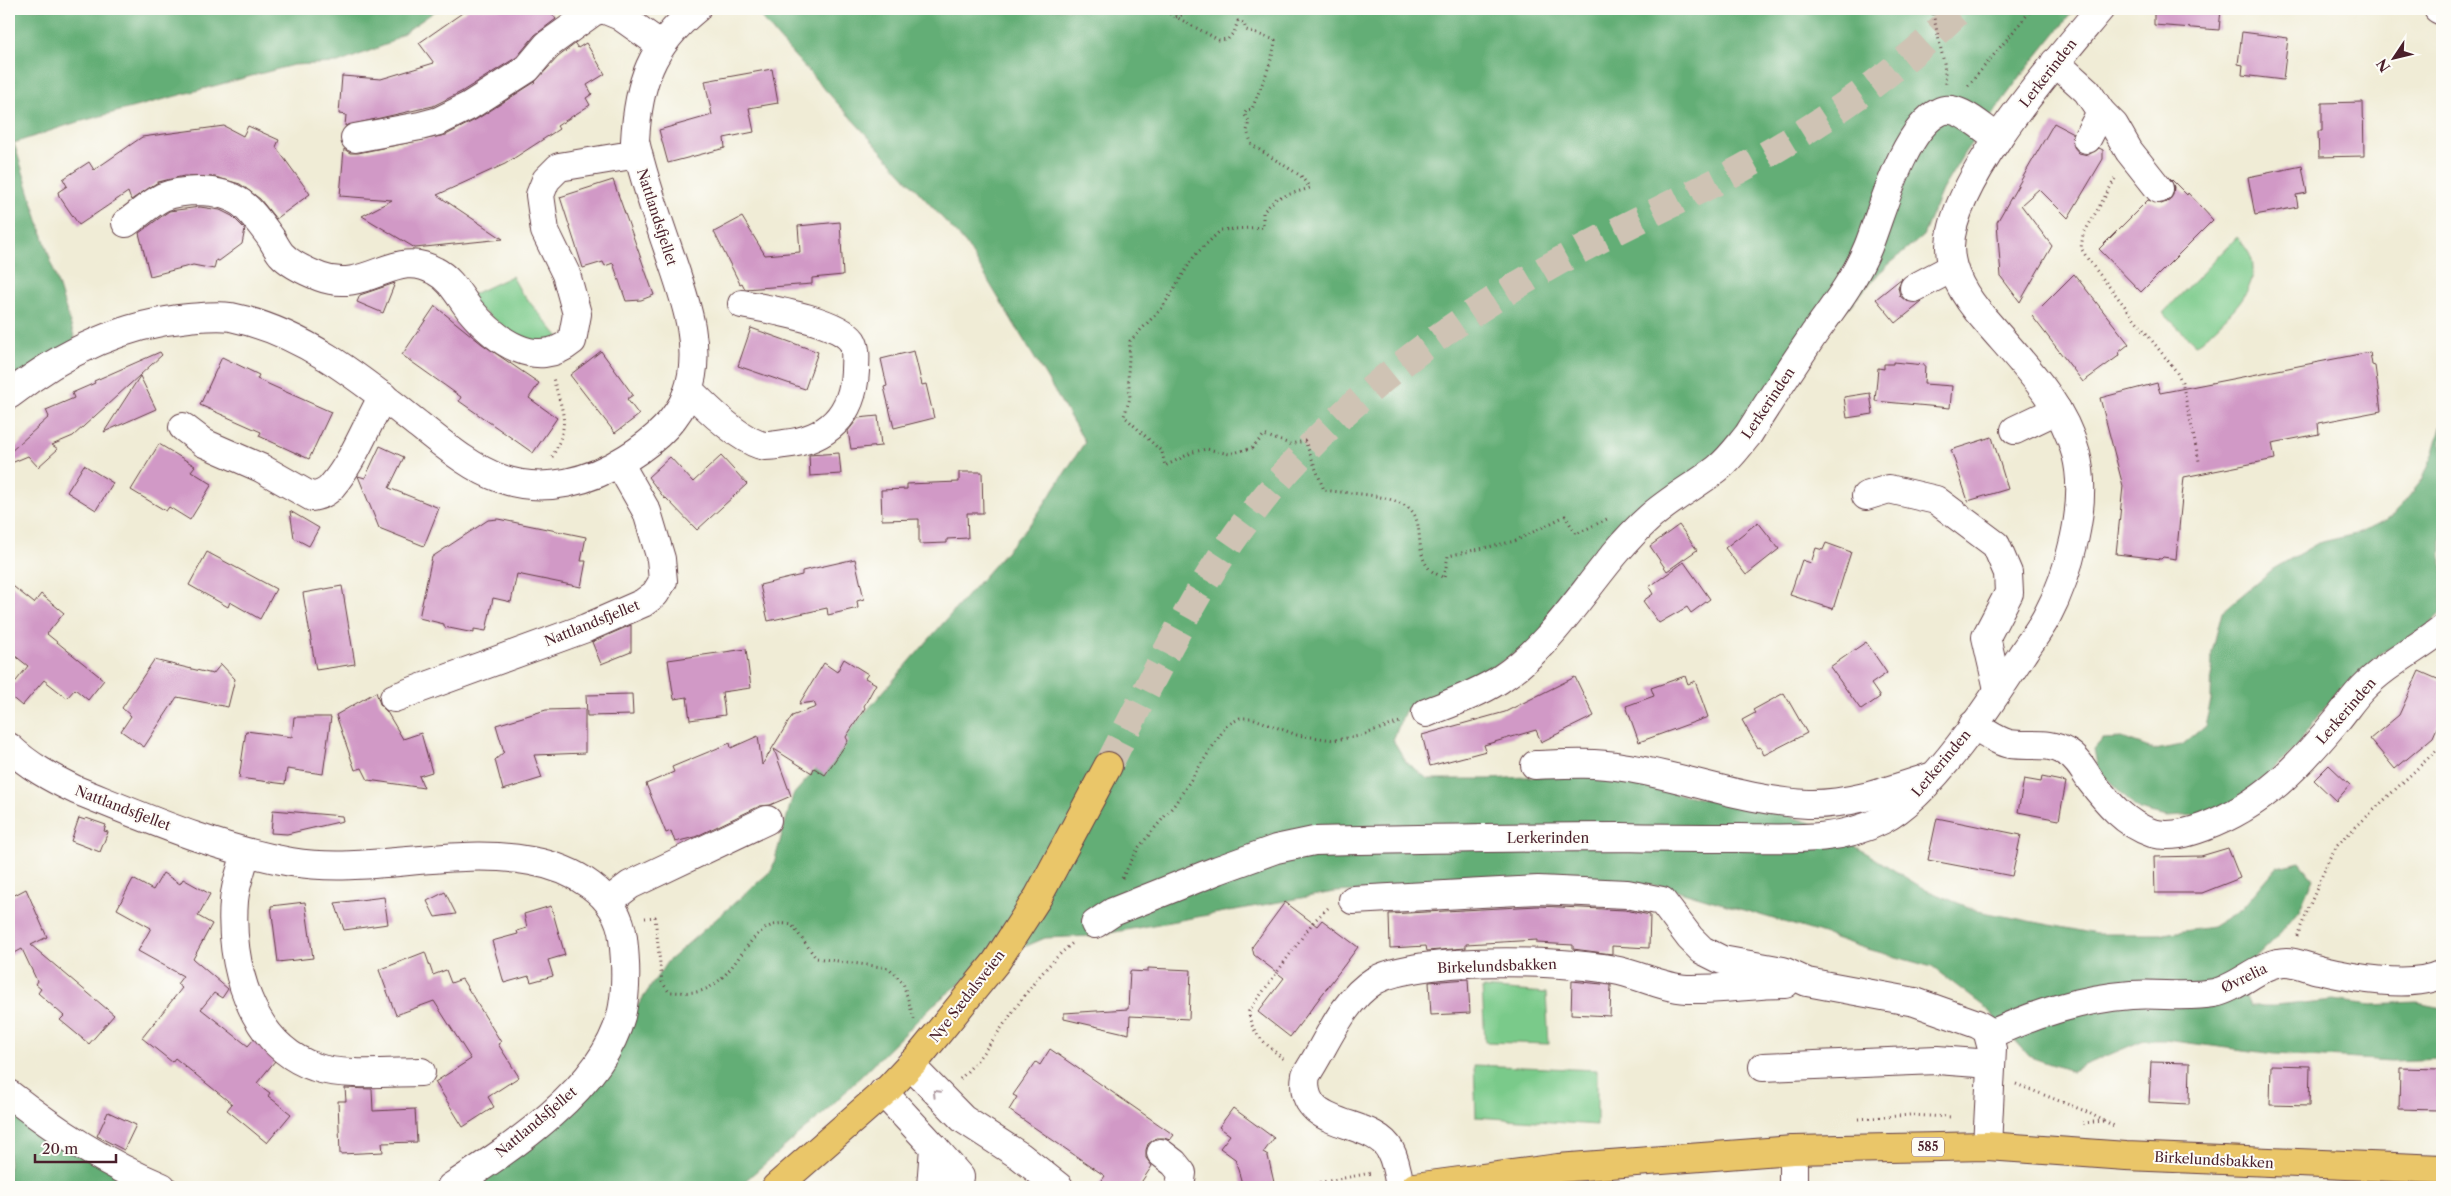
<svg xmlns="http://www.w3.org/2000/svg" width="2451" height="1196" viewBox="0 0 2451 1196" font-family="'Libre Caslon Text',serif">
<rect width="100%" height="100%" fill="#fdfcf7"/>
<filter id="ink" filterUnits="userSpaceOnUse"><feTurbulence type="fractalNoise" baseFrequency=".02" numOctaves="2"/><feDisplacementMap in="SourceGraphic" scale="10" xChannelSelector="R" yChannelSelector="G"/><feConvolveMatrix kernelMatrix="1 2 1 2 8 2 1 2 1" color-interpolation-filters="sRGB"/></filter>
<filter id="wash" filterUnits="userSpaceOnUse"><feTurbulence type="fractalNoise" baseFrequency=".0096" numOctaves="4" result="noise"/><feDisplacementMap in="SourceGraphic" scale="20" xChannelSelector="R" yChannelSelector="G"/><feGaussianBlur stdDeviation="1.12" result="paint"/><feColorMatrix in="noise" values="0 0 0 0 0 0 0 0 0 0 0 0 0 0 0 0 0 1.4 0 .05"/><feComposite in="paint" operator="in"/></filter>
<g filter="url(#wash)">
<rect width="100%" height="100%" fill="#f0ecd6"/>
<g fill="#7aca8a" stroke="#62745a">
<path d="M 2237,237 C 2242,243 2248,250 2251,257 C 2263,291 2221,320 2202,341 L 2195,344 L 2163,313 Z"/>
<polygon points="512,276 521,292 559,337 533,348 465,298"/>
<polygon points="1482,988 1546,993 1549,1044 1485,1042"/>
<polygon points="1474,1065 1597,1070 1597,1125 1476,1117"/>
</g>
<g fill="#63ae76" stroke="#566650">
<polygon points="9,9 438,9 388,44 338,63 293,65 71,124 14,143 76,342 9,389"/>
<polygon points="763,9 2075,9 2020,77 1965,152 1942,190 1923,236 1880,272 1739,430 1535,641 1482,674 1405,711 1393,740 1407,763 1428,779 1490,779 1577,774 1786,815 1826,828 1926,890 1978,911 2096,934 2163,934 2212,927 2241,909 2277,867 2300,862 2313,878 2299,910 2275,939 2241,972 2241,986 2250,1006 2276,1006 2333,1000 2371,1005 2417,1003 2442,1008 2442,1059 2392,1061 2275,1054 2165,1040 2144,1040 2071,1071 2030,1057 1986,1008 1932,967 1864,948 1817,932 1663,886 1527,884 1334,892 1093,936 1045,938 983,965 933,1005 826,1111 738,1187 434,1187 561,1120 667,962 772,870 793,795 1035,518 1085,442 966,244 778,38 760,16"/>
<polygon points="2442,424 2442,612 2424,629 2383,652 2335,694 2293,751 2237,801 2198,815 2167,817 2139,810 2098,770 2094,749 2103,739 2122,738 2155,750 2182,745 2205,726 2211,701 2212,652 2222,612 2273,569 2318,543 2360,533 2394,515 2422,480 2434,452"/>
<polygon points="9,1083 118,1171 203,1187 9,1187"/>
</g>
<g id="blocks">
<g fill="#d199c6">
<polygon points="468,9 548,9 556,19 535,35 517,57 461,92 433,106 345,126 346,115 339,114 342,76 381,79 434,63 419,43"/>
<polygon points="2154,9 2221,9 2219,30 2154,25"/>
<polygon points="2242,32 2288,38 2283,80 2242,75 2243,65 2238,64"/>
<polygon points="586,43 605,74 587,85 592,94 586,98 590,105 557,126 559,129 505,164 437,195 503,239 415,248 362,216 392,200 340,196 344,149 350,153 358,153 446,135 477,119 535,82 558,57 575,44 578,48"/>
<polygon points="772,69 778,103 749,108 754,132 724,138 725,148 668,163 659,130 712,115 705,81"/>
<polygon points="2363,102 2364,156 2319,157 2318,131 2322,131 2322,103"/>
<polygon points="2054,123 2073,133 2074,147 2079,153 2088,155 2099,148 2103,150 2103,159 2068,218 2039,189 2021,205 2052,246 2020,302 2001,277 1997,222"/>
<polygon points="224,126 243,136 248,126 279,140 276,147 310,194 276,219 260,199 240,184 215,177 184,176 158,182 131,200 128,192 79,225 59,196 58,192 67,186 63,179 89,162 94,170 142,137"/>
<polygon points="2302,166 2307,193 2296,195 2298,207 2255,215 2248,177"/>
<polygon points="2170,178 2187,195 2188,193 2213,220 2141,292 2099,249 2148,200 2161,204 2169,201 2173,195 2174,187"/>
<polygon points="613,180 654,295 641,300 626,301 613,263 605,266 603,262 583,268 560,197"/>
<polygon points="200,207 220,210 232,216 245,229 242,244 219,261 216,260 214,269 193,265 150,276 139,233 169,211"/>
<polygon points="742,217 765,255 800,252 798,226 840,222 843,275 812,278 812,284 745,289 742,283 740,284 714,232"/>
<polygon points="2074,274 2129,344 2119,352 2120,355 2083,382 2032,316"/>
<polygon points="1902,278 1898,287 1900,296 1906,301 1922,302 1896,323 1876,299"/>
<polygon points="395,283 383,313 357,302 360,295"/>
<polygon points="435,306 482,344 539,383 529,398 557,418 533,453 459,401 461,397 402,355"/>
<polygon points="751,328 818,352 805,389 738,366"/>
<polygon points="601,351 633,395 627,399 639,415 615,433 570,375"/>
<polygon points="914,351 922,385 926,384 934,418 894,428 884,387 887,386 881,359"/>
<polygon points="160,352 162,355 73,436 52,445 58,449 38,467 28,456 9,464 9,453 49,417 46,410 74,398 72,393 95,383 94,381"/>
<polygon points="2370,352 2372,365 2375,366 2381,411 2318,423 2319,434 2272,443 2275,459 2184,477 2176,559 2163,557 2161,559 2116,554 2123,486 2100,398 2157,383 2160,393"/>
<polygon points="222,357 259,375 257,379 331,412 309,459 259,436 261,432 200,405"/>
<polygon points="1893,362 1925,365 1924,384 1952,386 1950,408 1875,401 1878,368 1884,369 1884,364 1893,364"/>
<polygon points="140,376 156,409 104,432"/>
<polygon points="1870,393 1873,414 1847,418 1844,397"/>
<polygon points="878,416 881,446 851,449 848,431 858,418"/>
<polygon points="1992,437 2008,489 1968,501 1951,450"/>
<polygon points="159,444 195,466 191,471 212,484 190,520 169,507 166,511 131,490"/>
<polygon points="380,446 404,457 389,488 439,508 424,546 379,528 358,476 365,478"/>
<polygon points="839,453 841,474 810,476 809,455"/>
<polygon points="721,456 747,484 697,530 666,498 665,499 648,477 670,457 693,482"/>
<polygon points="84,465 113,483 96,510 67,492"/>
<polygon points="959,472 982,472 983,513 967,513 968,538 947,539 947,543 919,544 919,519 882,520 881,490 907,489 907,484 959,482"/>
<polygon points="290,511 319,528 309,546 294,538"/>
<polygon points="498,519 586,537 581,561 586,561 581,587 517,574 511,602 493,598 486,631 474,629 474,633 444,627 444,624 419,618 432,557 488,520"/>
<polygon points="1758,522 1779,549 1746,575 1725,548"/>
<polygon points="1679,525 1697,550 1667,571 1650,546"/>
<polygon points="1826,543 1851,552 1833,609 1790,595 1802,560 1811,563 1816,548 1823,550"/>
<polygon points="207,552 276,589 260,619 230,602 228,607 189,585"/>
<polygon points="855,559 864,599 857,601 858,608 828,615 827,608 768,621 760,585 802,575 802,571"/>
<polygon points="1684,562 1710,599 1691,613 1687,607 1659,623 1643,601 1653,594 1649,587"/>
<polygon points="9,583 34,603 41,594 64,613 47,634 104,680 88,700 75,689 67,698 44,680 22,706 9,695 9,690 28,666 9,651"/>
<polygon points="342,586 355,664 316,670 303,593"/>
<polygon points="631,625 631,652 601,664 592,642"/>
<polygon points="1866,642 1887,673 1871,684 1880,697 1861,710 1830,667"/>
<polygon points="746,649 751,688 722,692 725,715 690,720 687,697 674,699 668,660"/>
<polygon points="844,659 868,674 865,678 876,684 864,706 865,708 846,737 848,741 825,775 814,768 812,773 774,749 791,796 770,805 760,806 695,837 675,842 671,831 666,833 646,784 674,772 672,767 730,743 731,748 758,736 762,765 792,716 816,707 814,702 799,704 824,663 837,672"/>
<polygon points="154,660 213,674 221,664 235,679 228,707 177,697 144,747 121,731 131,716 122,708"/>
<polygon points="2419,671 2442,681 2442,716 2433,737 2395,769 2370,739 2399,715"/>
<polygon points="1685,676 1688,684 1695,681 1708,717 1639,742 1626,706 1654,696 1651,688"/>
<polygon points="1575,677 1594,716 1541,742 1536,730 1484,745 1486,751 1430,766 1422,735 1505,712"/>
<polygon points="376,692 380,704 387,712 403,739 421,733 432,772 419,776 424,788 368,780 362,768 355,770 336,715"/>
<polygon points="1784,693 1807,733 1764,755 1760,747 1758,748 1742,720 1755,713 1753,710"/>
<polygon points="632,694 633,715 587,716 586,695"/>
<polygon points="585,709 585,753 534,755 542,778 503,790 495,760 504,752 496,725 546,710"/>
<polygon points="294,717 331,717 323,774 287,769 285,784 239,778 246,731 292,737"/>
<polygon points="2329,765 2350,785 2336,801 2314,780"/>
<polygon points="2042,777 2066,782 2059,820 2018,812 2024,779 2041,782"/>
<polygon points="273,810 342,816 343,821 287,834 271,833"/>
<polygon points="79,818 85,820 86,818 106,825 104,831 108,832 100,852 71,841"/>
<polygon points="1937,818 2021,835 2012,876 1928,860"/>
<polygon points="2228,848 2240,878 2202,893 2155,893 2154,857 2201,856"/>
<polygon points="163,873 180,884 183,879 210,894 198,916 212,924 193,959 228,989 222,998 214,993 201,1009 248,1046 254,1039 275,1061 257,1083 270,1093 268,1096 291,1114 267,1143 227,1110 232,1104 175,1058 172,1062 142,1038 182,988 177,984 183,976 138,951 151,928 117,909 133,879 153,890"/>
<polygon points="26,889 47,937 31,945 114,1015 89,1044 60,1020 64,1016 38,993 41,989 35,984 37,981 22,949 9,956 9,898"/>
<polygon points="445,892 456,914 435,917 427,901"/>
<polygon points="384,897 388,924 344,930 335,903"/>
<polygon points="305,902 313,958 278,962 271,906"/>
<polygon points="1285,902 1317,926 1322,920 1358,947 1290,1037 1258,1012 1284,978 1254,955 1252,947"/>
<polygon points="551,906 565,955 548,960 553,976 531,982 529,976 504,983 492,941 518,934 517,931 527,928 524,914"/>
<polygon points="1538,906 1625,910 1650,915 1649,948 1612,946 1612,954 1573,949 1573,945 1537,943 1537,940 1466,944 1466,948 1427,951 1426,946 1390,948 1389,914"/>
<polygon points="425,952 433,975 446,970 451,983 462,979 501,1042 498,1044 519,1077 488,1097 494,1107 463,1127 435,1082 471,1059 434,1001 396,1015 379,970"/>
<polygon points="1148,968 1191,970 1189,1019 1130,1016 1129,1034 1064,1019 1064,1013 1128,1009 1130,971 1148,972"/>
<polygon points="1468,979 1470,1013 1431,1015 1429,982"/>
<polygon points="1572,981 1611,985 1610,1016 1571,1014"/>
<polygon points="1050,1049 1174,1135 1170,1140 1164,1138 1156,1138 1148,1144 1146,1150 1146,1158 1152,1166 1138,1187 1097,1187 1105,1176 1009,1110 1017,1097 1013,1095 1036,1062 1040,1065"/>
<polygon points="2151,1062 2190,1063 2189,1104 2149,1102"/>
<polygon points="2271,1065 2310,1066 2309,1106 2270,1105"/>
<polygon points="2400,1068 2439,1069 2438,1110 2399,1109"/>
<polygon points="345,1088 372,1089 373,1111 415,1109 417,1142 382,1143 383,1152 340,1154 338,1101 346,1101"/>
<polygon points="1233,1108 1274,1138 1263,1153 1268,1156 1275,1187 1243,1187 1235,1159 1220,1148 1230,1135 1219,1127"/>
<polygon points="108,1112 136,1125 124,1150 97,1136"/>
</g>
</g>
</g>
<g filter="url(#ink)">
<use href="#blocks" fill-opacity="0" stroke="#633e45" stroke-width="1"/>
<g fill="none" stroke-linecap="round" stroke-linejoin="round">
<path stroke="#cfc3b4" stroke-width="28" stroke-dasharray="28 14" stroke-linecap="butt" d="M 1108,766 C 1140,704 1171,639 1207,579 C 1289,444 1410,346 1545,269 C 1601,237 1660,210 1718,181 C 1806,135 1891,79 1961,9"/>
<defs>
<g id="minor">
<polyline points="603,9 620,16 661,45"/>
<polyline points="2438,9 2442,11"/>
<polyline points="2055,62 2087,91 2101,112 2114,125 2129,151 2159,189"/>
<polyline points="355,138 420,126 439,121 469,106 527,69 547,45 593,12 602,9"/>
<polyline points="2087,139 2101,112"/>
<path d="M 126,223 C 138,215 149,204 163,197 C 173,193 189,191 200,191 C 239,192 249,208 271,238 C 274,243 277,249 281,254 C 290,264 307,272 320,277 C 367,295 395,247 435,271 C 451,279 459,296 470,310 C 495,340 536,371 572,341 L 577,314 L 566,274 L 545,231 L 540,195 L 546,180 L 559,167 L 638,154"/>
<polyline points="1914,288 1952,268"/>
<path d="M 9,395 C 61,354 122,324 189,318 C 202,317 217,315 231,317 C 304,332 362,380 419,425 C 444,445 472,469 502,479 C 544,494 591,481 627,458 C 651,443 677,421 687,394 C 705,345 682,292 667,246 C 655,211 643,177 635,141 C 638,83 651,46 696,9"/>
<path d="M 686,396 L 692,393 C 708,409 743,443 765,446 C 771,446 778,445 784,444 C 827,440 853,415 855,371 C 855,362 857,349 852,341 C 837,320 767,309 742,304"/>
<path d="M 183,427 L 204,443 L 261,468 L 312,497 C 320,495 327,493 332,486 C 354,460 366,426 383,396"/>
<polyline points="2015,430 2057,410"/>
<polyline points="1866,496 1889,489 1936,500 1996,545 2008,573 2009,593 1986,637 1998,689"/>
<polyline points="394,698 586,628 643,603 655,594 663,581 661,559 647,512 619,463"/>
<path d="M 1426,713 C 1451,703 1477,694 1499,680 C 1562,639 1594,567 1649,518 C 1670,499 1695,486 1717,469 C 1729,460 1738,447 1748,435 C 1769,401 1792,367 1814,334 C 1834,306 1855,279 1868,247 C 1882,212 1903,130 1939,112 C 1957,102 1983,129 1998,138"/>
<path d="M 1973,725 C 1984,731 1998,742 2010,744 C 2029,747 2048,741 2066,752 C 2077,758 2083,769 2090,780 C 2107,802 2125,824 2152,833 C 2170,838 2188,833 2204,827 C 2263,805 2298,767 2337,720 C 2346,709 2354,697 2363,688 C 2386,664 2417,649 2442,629"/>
<path d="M 9,747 C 29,766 51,778 76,790 C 146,818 216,849 291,862 C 370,875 452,846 531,861 C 572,868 618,893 623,938 C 626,964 627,991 621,1016 C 602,1089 511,1148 451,1187"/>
<path d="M 1535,765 C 1563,764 1593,762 1622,767 C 1684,776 1744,801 1808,804 C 1850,805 1890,790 1930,777"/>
<path d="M 246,853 C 242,868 235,885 234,901 C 229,962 250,1045 315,1067 C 342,1077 392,1072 421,1072"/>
<polyline points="1353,900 1538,890 1627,894 1662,901 1690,938 1702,950 1722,960 1783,971 1807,982 1915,1002 1977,1024 1987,1030 1992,1049 1987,1146"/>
<polyline points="609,901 630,885 767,820"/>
<path d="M 1095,924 L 1113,912 L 1218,870 L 1276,849 L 1314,841 C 1417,839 1520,837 1622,837 C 1661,838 1700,838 1738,838 C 1786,838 1838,843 1882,820 C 1932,795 1994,698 2025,650 C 2032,640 2040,629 2046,618 C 2069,575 2089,503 2076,454 C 2062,401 2021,362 1986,321 C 1968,301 1950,275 1950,247 C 1951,180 2057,61 2100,9"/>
<path d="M 1989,1035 C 2035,1014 2080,999 2131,995 C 2158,993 2186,998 2214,993 C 2239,988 2262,962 2286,962 C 2297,962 2309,968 2319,970 C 2352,978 2412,989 2442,974"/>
<polyline points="910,1065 963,1119 1020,1156 1059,1187"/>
<polyline points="1763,1067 1937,1060 1991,1064"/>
<polyline points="883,1092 934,1147 931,1187"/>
<path d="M 9,1094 C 58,1132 104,1163 162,1187"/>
<polyline points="934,1147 960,1177"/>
<polyline points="1793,1150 1793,1187"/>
<polyline points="1161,1153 1174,1163 1182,1173 1180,1187"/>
<path d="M 1400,1187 C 1398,1175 1396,1161 1390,1150 C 1373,1117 1296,1131 1306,1075 C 1326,1045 1342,1001 1374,981 C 1416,956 1564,960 1614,970 C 1637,974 1664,988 1687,989 C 1720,990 1753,984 1785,984"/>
</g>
<g id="major">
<polyline points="776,1187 889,1088 921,1054 996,962 1038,897 1108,766"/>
<polyline points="1415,1187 1558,1168 1793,1150 1987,1146 2126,1156 2442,1169"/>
</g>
</defs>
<use href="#minor" stroke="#633e45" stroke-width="30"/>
<use href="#major" stroke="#633e45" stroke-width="30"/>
<g stroke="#633e45" stroke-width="3" stroke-dasharray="1 4" stroke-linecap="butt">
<path d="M 1161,9 L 1219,40 L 1228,39 L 1234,32 L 1238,21 L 1244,23 L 1246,30 L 1275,40 C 1273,62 1260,88 1252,109 L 1247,110 L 1244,114 L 1249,121 L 1247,131 L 1252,145 L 1301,176 L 1310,188 L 1277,198 L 1263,212 L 1263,227 L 1221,230 L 1195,255 L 1162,308 L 1130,341 L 1128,373 L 1130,398 L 1124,416 L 1162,452 L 1165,466 L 1193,452 L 1207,449 L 1229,454 L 1252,448 L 1264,435 L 1290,444 L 1305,441 L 1324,490 C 1350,494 1381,493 1404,505 C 1427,516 1413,548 1428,567 C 1431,572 1439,575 1444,578 L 1448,556 L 1515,541 L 1565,516 L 1576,534 L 1607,519"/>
<polyline points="1932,9 1944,63 1946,84"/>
<polyline points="1176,17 1198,9"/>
<polyline points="1968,86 2032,9"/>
<polyline points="2115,179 2083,235 2081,248 2089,261 2176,371 2182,382 2199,461"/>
<path d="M 552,457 C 571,422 563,414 553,378"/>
<polyline points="2442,826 2440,830 2442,851"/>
<polyline points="1122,878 1139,847 1175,804 1226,726 1240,718 1252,718 1297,735 1334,740 1360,736 1400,722"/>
<path d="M 645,918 L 655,917 L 662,982 L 669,992 C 678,992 688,993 696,992 C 735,985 743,931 777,924 C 781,923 788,924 792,925 L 816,958 L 889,968 L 903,983 L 914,1019"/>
<polyline points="2297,936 2329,859 2338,844 2442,745"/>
<path d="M 1283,1059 C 1268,1045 1249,1033 1249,1011 L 1314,921 L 1328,908"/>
<path d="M 960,1079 C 1003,1036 1025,981 1074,942"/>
<polyline points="2016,1084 2085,1111 2114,1126"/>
<polyline points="1859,1119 1910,1115 1952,1117"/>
<polyline points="2083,1123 2104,1121"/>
<polyline points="1295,1187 1371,1173"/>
</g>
<use href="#minor" stroke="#fff" stroke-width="28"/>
<use href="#major" stroke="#eac669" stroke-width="28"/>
</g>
<defs><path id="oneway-chevron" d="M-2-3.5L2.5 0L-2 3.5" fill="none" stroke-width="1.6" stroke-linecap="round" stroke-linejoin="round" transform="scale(1.25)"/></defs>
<use stroke="#ae9aa0" href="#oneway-chevron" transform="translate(936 1093) rotate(-134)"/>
</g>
<g text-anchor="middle" stroke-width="4" stroke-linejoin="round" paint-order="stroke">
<rect fill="#fdfcf7" stroke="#806168" stroke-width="1" x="1912" y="1137.5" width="32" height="19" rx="4"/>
<g font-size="12" font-weight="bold" fill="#4a1f2b">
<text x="1928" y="1151">585</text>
</g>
<g font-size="14" fill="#4a1f2b" stroke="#fdfcf7">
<text transform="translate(2048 73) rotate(-52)" y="5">Lerkerinden</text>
<text transform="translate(657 217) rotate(72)" y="5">Nattlandsfjellet</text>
<text transform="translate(1768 403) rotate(-56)" y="5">Lerkerinden</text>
<text transform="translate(592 623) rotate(-22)" y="5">Nattlandsfjellet</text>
<text transform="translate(2346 711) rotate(-49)" y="5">Lerkerinden</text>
<text transform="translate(1941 763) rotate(-50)" y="5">Lerkerinden</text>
<text transform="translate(123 808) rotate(21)" y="5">Nattlandsfjellet</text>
<text x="1548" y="843">Lerkerinden</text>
<text transform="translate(1497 966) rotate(-2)" y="5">Birkelundsbakken</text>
<text transform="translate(2244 978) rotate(-26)" y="5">Øvrelia</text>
<text transform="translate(967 996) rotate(-52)" y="5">Nye Sædalsveien</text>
<text transform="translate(536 1122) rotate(-40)" y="5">Nattlandsfjellet</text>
<text transform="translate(2214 1160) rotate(3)" y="5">Birkelundsbakken</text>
</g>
</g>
<rect width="2451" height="1196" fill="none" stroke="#fdfcf7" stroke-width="30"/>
<g transform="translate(2394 58) rotate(235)" stroke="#fdfcf7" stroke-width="4" paint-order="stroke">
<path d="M0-4L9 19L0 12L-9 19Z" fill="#4a1f2b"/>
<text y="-8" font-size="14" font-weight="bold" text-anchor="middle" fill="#4a1f2b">N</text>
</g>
<path d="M35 1154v8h81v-8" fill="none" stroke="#4a1f2b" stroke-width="2.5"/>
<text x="42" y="1154" font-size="15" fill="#4a1f2b" stroke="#fdfcf7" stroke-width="4" paint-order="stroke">20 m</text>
</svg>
